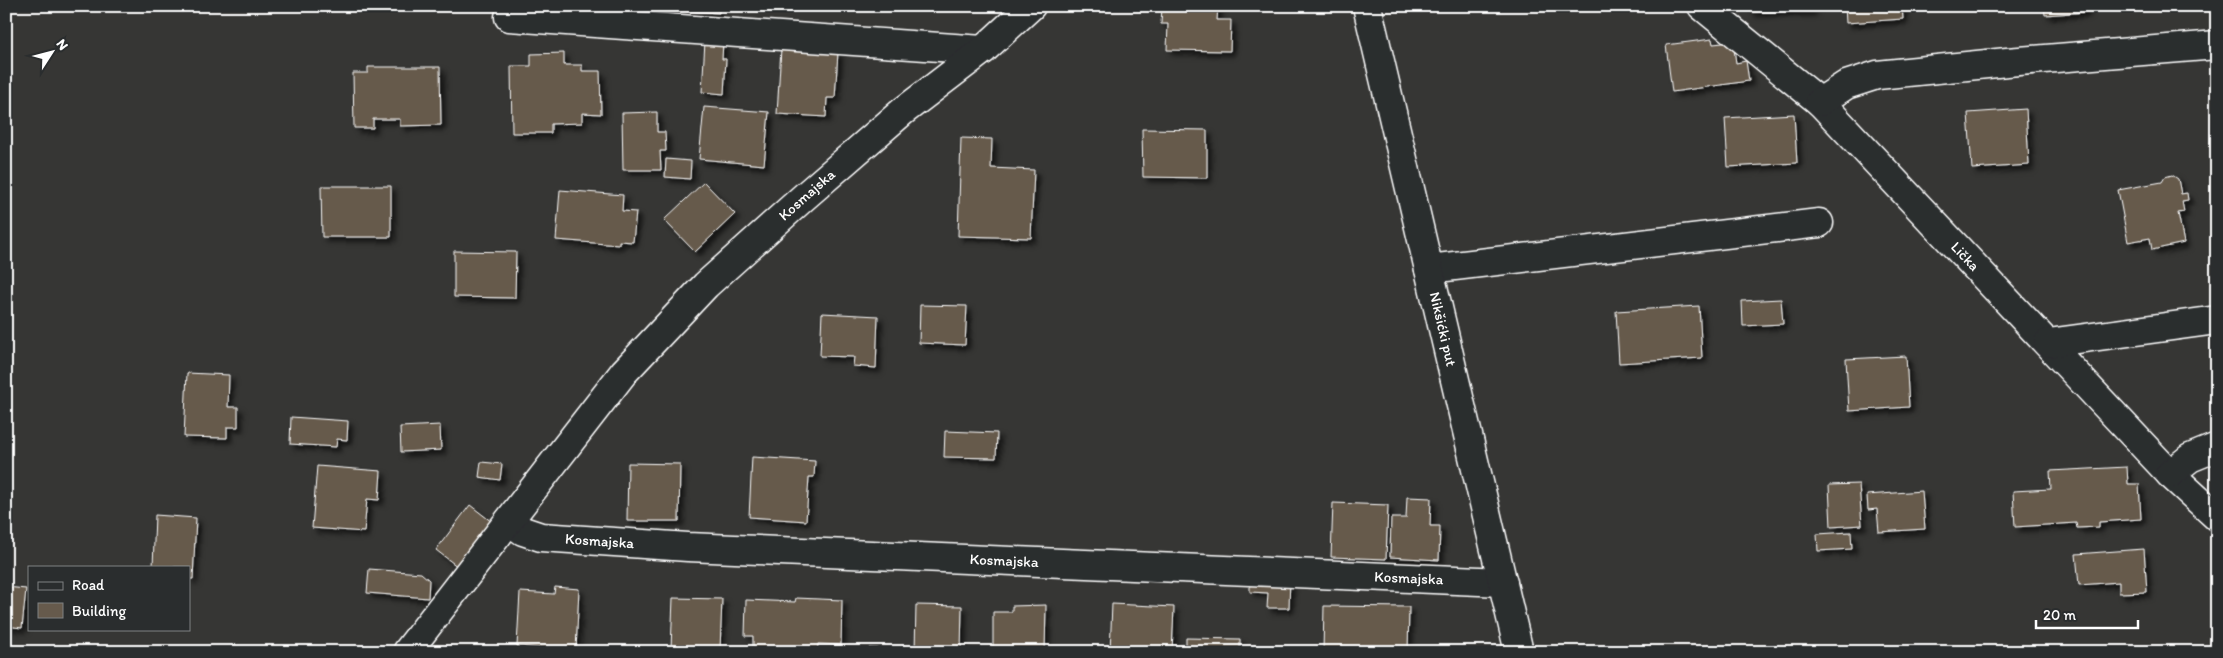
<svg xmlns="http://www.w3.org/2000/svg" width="2223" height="658" viewBox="0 0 2223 658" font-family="Itim,sans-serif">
<defs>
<filter id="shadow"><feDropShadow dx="4.5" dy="4.5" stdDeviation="2.5" flood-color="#0009"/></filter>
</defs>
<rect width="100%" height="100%" fill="#363634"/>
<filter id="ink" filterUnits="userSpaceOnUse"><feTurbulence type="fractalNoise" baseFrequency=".02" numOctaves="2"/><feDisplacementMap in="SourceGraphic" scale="10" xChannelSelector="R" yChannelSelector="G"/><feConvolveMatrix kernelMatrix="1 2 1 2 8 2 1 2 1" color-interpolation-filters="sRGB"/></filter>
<g filter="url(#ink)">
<g fill="#665a4c" stroke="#fff" filter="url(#shadow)">
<polygon points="686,6 719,6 719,13 686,11"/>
<polygon points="1162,6 1218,6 1217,20 1231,20 1230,51 1167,50 1168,24 1161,24"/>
<polygon points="1750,6 1812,6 1812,11 1751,12"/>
<polygon points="1845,6 1902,6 1903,19 1846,23"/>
<polygon points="2044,6 2085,6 2086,12 2045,15"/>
<polygon points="1712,39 1713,44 1733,42 1736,63 1746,61 1749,81 1672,92 1666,45"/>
<polygon points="705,41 723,42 722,59 726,59 724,94 702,92"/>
<polygon points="781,48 838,52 835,98 827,98 826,117 777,114"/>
<polygon points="564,53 564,65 582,65 582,71 600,71 601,114 582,113 582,123 551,124 551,133 512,133 511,66 531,66 531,54"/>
<polygon points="368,67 440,67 441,125 400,126 400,119 373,119 373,128 354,128 353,73 368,73"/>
<polygon points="704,107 769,112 764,165 699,159"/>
<polygon points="2026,109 2029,165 1972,169 1968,113"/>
<polygon points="657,112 657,132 665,132 666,151 660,151 661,170 623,170 622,113"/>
<polygon points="1794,114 1797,163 1728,167 1725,118"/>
<polygon points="1142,129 1207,130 1207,178 1143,177"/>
<polygon points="961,138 992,139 991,168 1034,170 1031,238 958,236"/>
<polygon points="666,159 691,161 690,179 665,177"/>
<polygon points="2172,175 2178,179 2181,194 2187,193 2188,200 2182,201 2184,212 2178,213 2184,243 2152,250 2150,238 2128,242 2118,190 2162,182 2165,177"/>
<polygon points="704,182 735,214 695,252 664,220"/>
<polygon points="321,186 391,186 391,237 322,237"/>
<polygon points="560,190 623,195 622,211 636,212 633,242 619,241 619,245 556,240"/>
<polygon points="454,251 516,252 515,298 454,297"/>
<polygon points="1781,299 1783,324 1743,326 1742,301"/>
<polygon points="920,305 967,306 965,345 919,343"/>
<polygon points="1699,306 1702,358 1619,363 1616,311"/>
<polygon points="822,313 878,316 876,368 853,366 854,357 820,356"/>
<polygon points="1906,356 1909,407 1849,411 1846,359"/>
<polygon points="187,373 229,375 228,407 238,407 238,427 227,427 227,438 184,437"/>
<polygon points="291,417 348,421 347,440 337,439 336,447 290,444"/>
<polygon points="440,425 441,450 401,452 400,427"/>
<polygon points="945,431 997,433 996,458 944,457"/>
<polygon points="752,457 815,461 814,477 809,477 806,521 749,517"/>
<polygon points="481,462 502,464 500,480 479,477"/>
<polygon points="628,463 680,464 679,521 627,521"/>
<polygon points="317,466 381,471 379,500 367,499 364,532 312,528"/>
<polygon points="2127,467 2128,484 2139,484 2141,519 2099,522 2099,527 2077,528 2076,523 2015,527 2013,491 2051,489 2050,471"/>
<polygon points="1859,484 1862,525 1831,527 1829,485"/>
<polygon points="1922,491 1925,529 1879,532 1877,509 1868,510 1867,495"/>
<polygon points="1407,497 1431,498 1430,526 1440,526 1439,560 1390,557 1391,518 1406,518"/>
<polygon points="1333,503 1388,505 1386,559 1331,557"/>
<polygon points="470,505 492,522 458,567 436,550"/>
<polygon points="155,515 196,518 193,579 189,579 189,567 153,567"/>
<polygon points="1851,532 1852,549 1818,551 1817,534"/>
<polygon points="2144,549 2147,592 2119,593 2119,582 2079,585 2076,554"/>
<polygon points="369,569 421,573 429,580 428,598 367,593"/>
<polygon points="1250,576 1290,577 1289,608 1267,608 1268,593 1250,592"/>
<polygon points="6,587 26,589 22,628 6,626"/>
<polygon points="555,587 579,589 576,650 517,646 520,592 554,594"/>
<polygon points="673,598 722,599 720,650 671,649"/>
<polygon points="796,598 842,600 841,645 818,644 817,652 753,651 753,636 745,636 746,600 795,602"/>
<polygon points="1112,604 1174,607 1172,652 1110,652"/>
<polygon points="916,605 962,606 961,652 915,652"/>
<polygon points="1046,605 1045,652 993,652 993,612 1012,612 1012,606"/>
<polygon points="1324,606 1409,607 1408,652 1323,652"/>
<polygon points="1186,638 1240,639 1240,652 1186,652"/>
<polygon points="869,648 893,649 893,652 869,652"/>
</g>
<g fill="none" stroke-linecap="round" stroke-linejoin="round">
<defs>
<g id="minor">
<path id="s1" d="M 1702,6 L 1820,102 L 2170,474 L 2217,517"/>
<polyline points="509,17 983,50"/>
<polyline points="1820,102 1846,85 1877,75 2007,62 2217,45"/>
<polyline points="1429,269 1819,223"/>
<polyline points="2048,343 2217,320"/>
<polyline points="2170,474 2190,458 2217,447"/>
<path id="s2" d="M 509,521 L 523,531 L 541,537 L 688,547 L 1503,582"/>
<path id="s3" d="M 407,652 L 624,372 L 706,285 L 804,197 L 902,112 L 983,50 L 1031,6"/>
</g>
<g id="major">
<path id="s4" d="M 1367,6 L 1519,652"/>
</g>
</defs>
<use href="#minor" stroke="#fff" stroke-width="31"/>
<use href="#major" stroke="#fff" stroke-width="31"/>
<use href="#minor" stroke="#2a2d2e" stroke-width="28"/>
<use href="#major" stroke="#2a2d2e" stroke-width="28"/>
</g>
</g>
<g text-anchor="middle" stroke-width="5" stroke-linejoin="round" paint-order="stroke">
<g font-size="15" fill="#fff" stroke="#2a2d2e">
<text dy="5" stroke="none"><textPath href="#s3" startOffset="609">Kosmajska</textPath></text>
<text dy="5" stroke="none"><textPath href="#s1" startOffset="364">Lička</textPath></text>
<text dy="5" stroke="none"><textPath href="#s4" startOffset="332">Nikšićki put</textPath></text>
<text dy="5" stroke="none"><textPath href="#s2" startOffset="95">Kosmajska</textPath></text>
<text dy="5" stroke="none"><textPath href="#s2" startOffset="500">Kosmajska</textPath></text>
<text dy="5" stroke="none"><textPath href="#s2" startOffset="905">Kosmajska</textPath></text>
</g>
</g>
<rect width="2223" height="658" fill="none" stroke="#2a2d2e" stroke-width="25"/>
<rect x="12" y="12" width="2198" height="633" fill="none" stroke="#fff" stroke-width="2" filter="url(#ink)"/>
<rect x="28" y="566" width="162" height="65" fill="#2a2d2e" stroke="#7f8182"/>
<rect x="38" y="582" width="25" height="8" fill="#2a2d2e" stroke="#7f8182"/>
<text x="72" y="590" font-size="15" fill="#ffffff">Road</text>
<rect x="38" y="603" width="25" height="15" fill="#665a4c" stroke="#7f8182"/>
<text x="72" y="616" font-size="15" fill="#ffffff">Building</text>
<g transform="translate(52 52) rotate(54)" stroke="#2a2d2e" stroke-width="4" paint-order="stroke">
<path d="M0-4L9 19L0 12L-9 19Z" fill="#ffffff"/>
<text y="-8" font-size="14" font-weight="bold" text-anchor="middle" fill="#ffffff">N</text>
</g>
<path d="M2036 620v8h102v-8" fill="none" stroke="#ffffff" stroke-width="2.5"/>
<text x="2043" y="620" font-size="15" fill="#ffffff" stroke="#2a2d2e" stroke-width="4" paint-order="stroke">20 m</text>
</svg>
